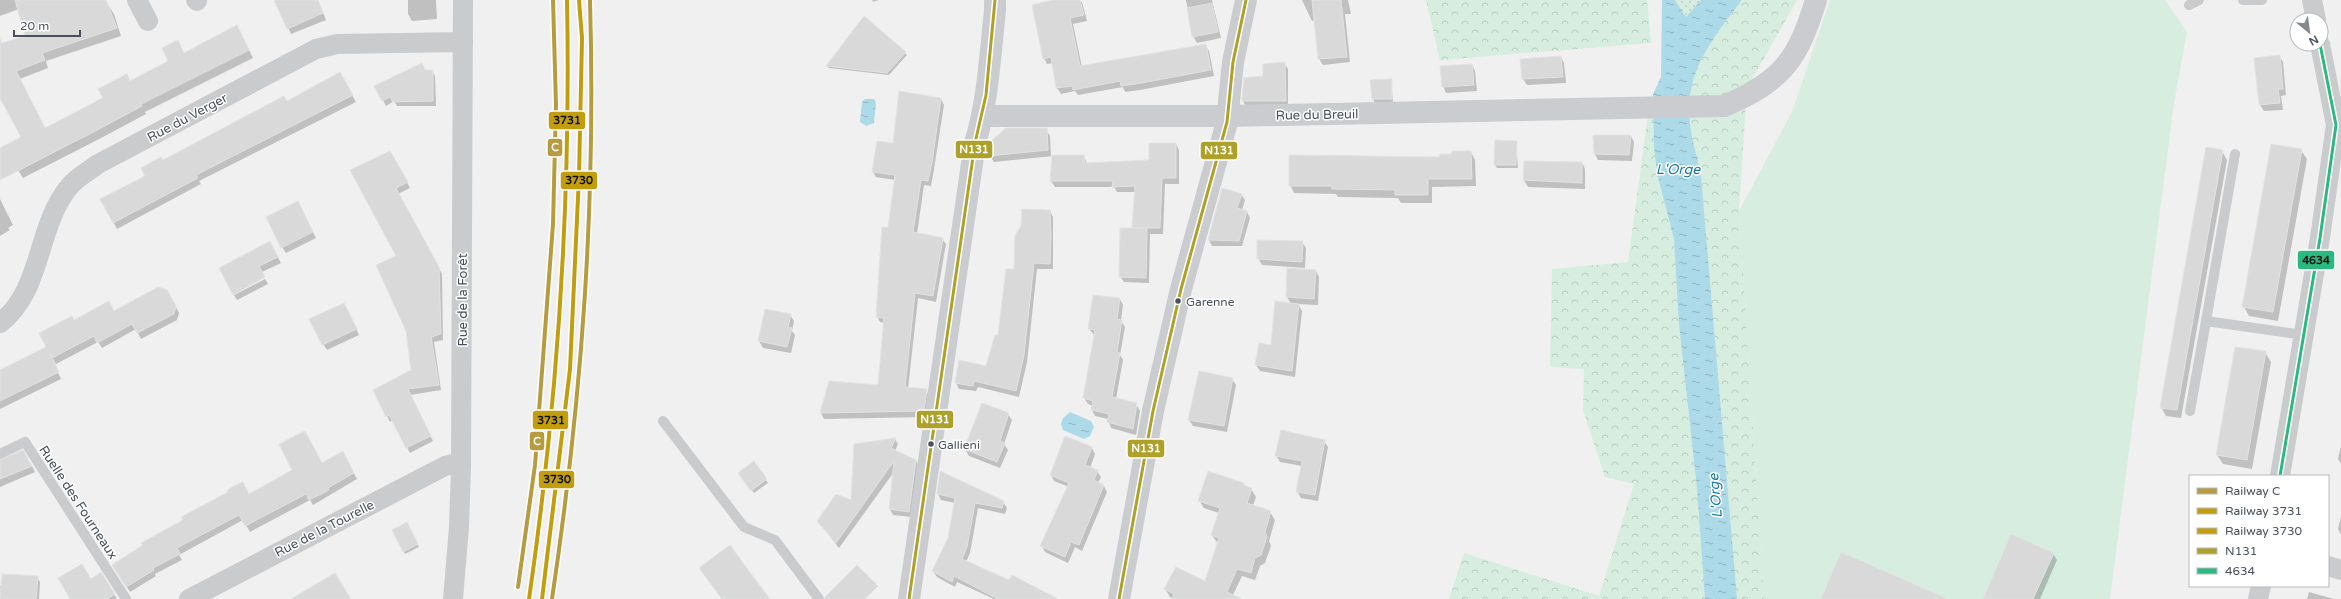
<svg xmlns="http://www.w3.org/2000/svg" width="2341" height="599" viewBox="0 0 2341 599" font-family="'Varela Round',sans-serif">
<defs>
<pattern id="grass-dots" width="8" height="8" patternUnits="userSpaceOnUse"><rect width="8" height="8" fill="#d6ede0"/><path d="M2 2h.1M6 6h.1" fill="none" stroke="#b9cdc2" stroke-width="1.8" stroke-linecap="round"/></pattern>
<pattern id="forest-crowns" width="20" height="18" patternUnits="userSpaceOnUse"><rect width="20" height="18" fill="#d6ede0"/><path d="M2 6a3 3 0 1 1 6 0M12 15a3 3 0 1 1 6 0" fill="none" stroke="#b9cdc2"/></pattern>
<pattern id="water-ripples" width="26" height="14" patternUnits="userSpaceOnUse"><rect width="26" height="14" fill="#addae8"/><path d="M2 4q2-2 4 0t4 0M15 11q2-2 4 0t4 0" fill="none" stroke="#8fb3bf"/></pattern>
</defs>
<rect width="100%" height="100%" fill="#f0f0f0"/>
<polygon fill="url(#grass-dots)" points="1675,0 1701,0 1686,17"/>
<g fill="url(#forest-crowns)">
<polygon points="1426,0 1647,0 1651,43 1440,60"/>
<path d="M 1742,0 L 1797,0 L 1747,88 L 1739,211 L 1764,599 L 1449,599 L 1464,553 L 1599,596 L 1634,484 L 1605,477 L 1583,410 L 1584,369 L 1550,367 L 1552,269 L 1628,262 L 1649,107 L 1690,106 C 1689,64 1718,32 1742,0 Z"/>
</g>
<polygon fill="#d6ede0" points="1830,0 2165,0 2187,32 2174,103 2110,599 1764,599 1739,211 1792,112"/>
<g fill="url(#water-ripples)">
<path d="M 1662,0 L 1675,0 L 1686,17 L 1701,0 L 1742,0 C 1712,40 1684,71 1690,125 C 1692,142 1698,159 1701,176 L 1737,599 L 1705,599 L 1697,488 L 1679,324 L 1674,239 L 1657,173 L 1654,146 L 1653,94 L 1661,77 Z"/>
<polygon points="865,99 874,99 876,103 874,123 866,126 860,122 862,102"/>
<polygon points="1070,412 1091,421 1094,427 1090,436 1084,439 1063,430 1061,424 1063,418"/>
</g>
<g fill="#0003">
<polygon points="0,0 102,0 106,2 114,14 121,36 46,61 48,68 20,79 45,129 184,54 241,34 253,58 145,112 146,114 103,137 23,178 18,170 23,137 0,96 0,44 26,36 19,9 0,16"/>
<polygon points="275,0 318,0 326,20 291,34"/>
<polygon points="408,0 436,0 437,19 412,21 408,14"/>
<polygon points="872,0 879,0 873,2"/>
<polygon points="1058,0 1082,2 1087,21 1073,24 1082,67 1205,45 1209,51 1214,76 1140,90 1125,92 1123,87 1078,95 1075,91 1061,94 1057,88 1053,63 1047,64 1044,58"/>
<polygon points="1186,0 1212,0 1221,38 1197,43 1193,36"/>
<polygon points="1302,0 1348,0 1351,14 1345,14 1350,62 1323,65 1319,59 1315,20 1312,21"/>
<polygon points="905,53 907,55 889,75 829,68 827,66"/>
<polygon points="2279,56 2283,62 2286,95 2281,96 2283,110 2264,111 2260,105"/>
<polygon points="1561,57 1564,63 1566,83 1527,85 1523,79"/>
<polygon points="1284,63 1288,69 1288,107 1246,107 1243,101 1245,78 1264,77"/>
<polygon points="1472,65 1475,71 1477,91 1446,93 1443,86"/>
<polygon points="425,71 432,71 435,76 436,106 397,106 394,101 386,106 376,86"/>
<polygon points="340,74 356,102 199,181 201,184 117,229 102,200 146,176 162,161 287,102"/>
<polygon points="1391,80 1393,102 1374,102 1371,81"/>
<polygon points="941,99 944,105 934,169 931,186 924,185 917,234 942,239 946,244 936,302 918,298 908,389 926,390 929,396 926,417 824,419 821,413 830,382 878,386 885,323 880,322 877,316 895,180 876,177 873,172 893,144"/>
<polygon points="1046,130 1050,136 1051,156 1084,156 1087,164 1150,161 1176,144 1179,150 1179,184 1165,184 1163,234 1150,234 1149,283 1124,282 1120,276 1134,229 1135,192 1117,192 1114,187 1055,187 1051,181 1053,156 994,162 990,156"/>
<polygon points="1631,136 1634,142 1632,161 1598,160 1595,154"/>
<polygon points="1516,142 1518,168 1497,168 1495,165"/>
<polygon points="2301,150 2307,159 2278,321 2249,316 2244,307"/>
<polygon points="2222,151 2227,160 2181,418 2166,416 2161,407"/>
<polygon points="390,152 410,188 398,194 442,274 443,340 434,342 441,390 410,395 433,441 410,453 393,420 390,422 387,416 412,371 397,257"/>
<polygon points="1471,152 1475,160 1476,186 1432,187 1432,203 1401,203 1398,198 1338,197 1336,194 1294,193 1290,185"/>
<polygon points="1525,162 1582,163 1585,169 1585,189 1528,187 1524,180"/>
<polygon points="1241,194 1245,200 1242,210 1247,212 1250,218 1242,246 1212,246 1209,240"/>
<polygon points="0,199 13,225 8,228 10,230 0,236"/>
<polygon points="301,209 316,238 286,253 282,247"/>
<polygon points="1050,211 1053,217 1053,269 1037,269 1027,362 1019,397 978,387 976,391 959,389 956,383 987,368 999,337 1015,270"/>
<polygon points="1302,242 1306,248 1305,268 1262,265 1258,258"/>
<polygon points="273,248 281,263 262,272 233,293"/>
<polygon points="1316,271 1319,277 1318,305 1298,304 1302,311 1295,377 1260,371 1256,365 1271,346 1291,304 1287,297"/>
<polygon points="265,279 268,284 237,300 234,295"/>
<polygon points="167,290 179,313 177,320 141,339 136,329 102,348 98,342 56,364 53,359 52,360 61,379 0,409 0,371 47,347 73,321 114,312"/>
<polygon points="1094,296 1120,299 1123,305 1121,321 1125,327 1120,355 1123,360 1116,399 1136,404 1140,411 1136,435 1111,428 1108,419 1095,416 1092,410 1093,406 1088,404 1084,398 1095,336 1089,329"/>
<polygon points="347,310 359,335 327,350 323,344"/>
<polygon points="790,315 794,321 792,331 795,335 791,353 763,348 759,341"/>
<polygon points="2265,352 2271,362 2252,469 2223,464 2217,455"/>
<polygon points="1232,379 1236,385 1227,432 1193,426 1189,420"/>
<polygon points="1008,414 1012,420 1004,444 1008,450 1000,468 969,456 965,449"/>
<polygon points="1065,437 1092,448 1095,454 1090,468 1097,471 1101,477 1098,483 1104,486 1107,492 1082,551 1075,547 1068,563 1045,552 1042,546 1069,487 1054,481 1051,475"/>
<polygon points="895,439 898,444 895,451 916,461 919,467 912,517 893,515 890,509 894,472 839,548 818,521 852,502"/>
<polygon points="1324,441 1328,447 1318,501 1301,498 1297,491 1302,466 1280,462 1276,455"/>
<polygon points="2341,446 2341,464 2338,459"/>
<polygon points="346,458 357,479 313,505 310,500 250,532 243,520 179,555 182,560 155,574 156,576 130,592 117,571 249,495 322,464"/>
<polygon points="0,461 32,466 35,472 0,487"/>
<polygon points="753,462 768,483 754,493 741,476"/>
<polygon points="1243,484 1251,489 1256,497 1253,506 1270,512 1275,520 1269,541 1271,546 1265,563 1260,566 1255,580 1242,576 1231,599 1174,599 1170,597 1165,589 1206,582 1218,544 1212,535 1219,513 1204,508 1199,500"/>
<polygon points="938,494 1003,502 1007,508 1005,514 978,508 970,553 966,562 1030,599 994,599 957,582 955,587 937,577 933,571 949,538 955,503 941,500"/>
<polygon points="2341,516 2341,535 2338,529"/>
<polygon points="407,524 419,547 405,554 393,530"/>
<polygon points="2053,554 2057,560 2040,599 2014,599"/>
<polygon points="700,569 769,599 722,599"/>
<polygon points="101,574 117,599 71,599 90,580"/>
<polygon points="37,577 40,582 39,599 0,599 0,586"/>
<polygon points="2309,592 2334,599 2307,599"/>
</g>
<g fill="#d9d9da" stroke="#e1e2e3">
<polygon points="15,0 106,0 117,28 42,53 45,60 16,71 45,128 103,98 98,89 127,74 130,81 168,61 162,48 178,40 184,53 237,25 249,50 141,104 142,106 99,129 0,180 0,148 21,137 0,98 0,39 2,43 25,36"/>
<polygon points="274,0 318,0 323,13 287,29"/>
<polygon points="1053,0 1080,0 1084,15 1070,18 1080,66 1206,44 1211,70 1136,84 1121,86 1120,81 1073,90 1072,86 1056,88 1051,57 1043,59 1032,5"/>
<polygon points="1312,0 1341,0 1347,57 1318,59"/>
<polygon points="1212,3 1218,32 1192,37 1187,8"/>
<polygon points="864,16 906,52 887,73 826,66"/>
<polygon points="2280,55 2283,89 2278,89 2280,103 2259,105 2254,58"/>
<polygon points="1561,56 1563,77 1522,79 1520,59"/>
<polygon points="1285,62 1286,101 1242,101 1244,78 1263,76 1263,64"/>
<polygon points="422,63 425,70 433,70 433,101 393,102 390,97 382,101 374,86"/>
<polygon points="1472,64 1474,85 1442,87 1440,66"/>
<polygon points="340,72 353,95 196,175 198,178 113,223 100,199 145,176 141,168 161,157 163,160 284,96 287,101"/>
<polygon points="1392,79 1392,99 1372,99 1370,80"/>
<polygon points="899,91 941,98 932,163 928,181 921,180 913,232 943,238 933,296 915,293 905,387 927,389 924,411 820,413 829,381 878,385 884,318 876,317 882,227 888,228 895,175 872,172 877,141 893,143"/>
<polygon points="1006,128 1047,128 1048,150 989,156 991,141"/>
<polygon points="1593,135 1631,135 1629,155 1594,154"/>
<polygon points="1495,140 1517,141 1516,165 1494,165"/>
<polygon points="1149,143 1176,143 1176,178 1162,178 1160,228 1132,228 1135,186 1112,187 1113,181 1050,181 1052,155 1084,155 1085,163 1149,160"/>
<polygon points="2271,144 2302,149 2273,312 2242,307"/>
<polygon points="2206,147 2223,150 2177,410 2160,408"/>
<polygon points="390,151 408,182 396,188 439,267 441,334 431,337 439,385 408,389 431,436 406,448 389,415 386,417 373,390 411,370 406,331 376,265 396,256 350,170"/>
<polygon points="1452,151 1471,151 1472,179 1428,179 1428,195 1395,195 1395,190 1332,189 1332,186 1289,186 1289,155 1439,157 1440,154 1451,154"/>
<polygon points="1524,161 1582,162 1582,183 1523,180"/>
<polygon points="1222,188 1242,194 1237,208 1247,211 1239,241 1208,240"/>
<polygon points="298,201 313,232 281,248 266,217"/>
<polygon points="1022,209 1050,210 1051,236 1050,264 1034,263 1024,355 1016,391 974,381 973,386 955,383 959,360 986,366 995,335 998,335 1006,269 1014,269 1015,236 1021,226"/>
<polygon points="1120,228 1147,228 1146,278 1119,277"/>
<polygon points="1257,240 1303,241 1302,262 1257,259"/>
<polygon points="270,241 278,257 259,266 265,277 233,295 219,268"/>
<polygon points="1287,268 1316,270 1314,299 1286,297"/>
<polygon points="158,287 167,290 176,306 174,314 137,333 132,324 97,343 94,336 52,358 49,352 59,372 0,401 0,370 46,347 39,333 72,316 74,320 109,301 114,311"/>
<polygon points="1093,295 1120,298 1117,319 1122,320 1117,352 1120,353 1112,397 1137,403 1133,429 1107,422 1109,414 1091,410 1093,401 1083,398 1095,330 1088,329"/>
<polygon points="1275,301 1299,304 1292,371 1255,365 1259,343 1271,345"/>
<polygon points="344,303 357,329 322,345 309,319"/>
<polygon points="765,309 791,314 788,327 792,328 787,347 758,341"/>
<polygon points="2235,347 2266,351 2247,460 2216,455"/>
<polygon points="1199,371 1233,378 1224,426 1188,420"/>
<polygon points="982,403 1009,413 1000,441 1005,443 997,462 964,449"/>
<polygon points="1281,430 1325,440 1315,495 1296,492 1302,461 1275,456"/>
<polygon points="305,431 322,463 343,451 354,473 328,488 329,490 309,500 306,494 245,526 239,515 177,548 180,554 153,568 154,570 126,587 112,565 143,545 141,543 183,520 181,517 228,492 227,490 234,486 243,482 249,494 292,470 279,444"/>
<polygon points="1065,436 1092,447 1085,465 1098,470 1094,480 1104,485 1079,545 1071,542 1065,557 1040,546 1069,483 1050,475"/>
<polygon points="896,438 891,448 916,460 909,512 889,509 894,461 836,543 817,521 836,494 851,500 854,444"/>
<polygon points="23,450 32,466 0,479 0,460"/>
<polygon points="754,461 767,479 751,491 738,473"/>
<polygon points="940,471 1004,501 1002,508 975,503 967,547 962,559 1009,580 1012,575 1058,599 998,599 954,576 952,582 932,571 948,538 955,498 937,494"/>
<polygon points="1208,471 1244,483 1243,485 1252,488 1247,503 1271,511 1265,532 1267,537 1261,555 1255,558 1251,573 1237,569 1227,592 1242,599 1172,599 1174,594 1164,589 1176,567 1205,581 1219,538 1211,535 1220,508 1198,501"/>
<polygon points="407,522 418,544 403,552 392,530"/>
<polygon points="2011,534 2054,553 2033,599 1983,599"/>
<polygon points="730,545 743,563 770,599 722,599 699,568"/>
<polygon points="1841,552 1948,599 1821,599"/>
<polygon points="82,564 91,579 101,572 115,594 107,599 70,599 58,578"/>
<polygon points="857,565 878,586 865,599 825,599 825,597"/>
<polygon points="335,573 351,599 291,599"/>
<polygon points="2,574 38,576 36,599 0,599"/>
</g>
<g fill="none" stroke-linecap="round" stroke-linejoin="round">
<g stroke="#cacbcd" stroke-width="10">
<polyline points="2243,0 2262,0"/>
<polyline points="2189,5 2199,0"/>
<polyline points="2235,154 2206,321 2304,335"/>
<polyline points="2190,411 2206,321"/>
<polyline points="663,421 744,527 775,540 819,599"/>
<polyline points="0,454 25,442 126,599"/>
</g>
<g stroke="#cacbcd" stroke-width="20">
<polyline points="137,0 148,21"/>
<polyline points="196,0 197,1"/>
<polyline points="2312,0 2316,20"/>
<path d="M 0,323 C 43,290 36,227 69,187 C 76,178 89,171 98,164 L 316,49 L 337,44 L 463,42"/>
<polyline points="2280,476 2320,238 2336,125 2320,44"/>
<polyline points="2328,566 2341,570"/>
<polyline points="189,599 445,466 453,464 461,466"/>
<polyline points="453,599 459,527 461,466 463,0"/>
<polyline points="2258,599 2261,586"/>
</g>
<g stroke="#cacccf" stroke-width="22">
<path d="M 984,116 L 1227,116 L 1724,106 C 1783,81 1798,59 1816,0"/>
<path d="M 909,599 L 975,143 C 988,102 990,55 995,11 L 995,0"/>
<polyline points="1119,599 1153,411 1181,289 1227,122 1233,62 1246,0"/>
</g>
<defs>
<g id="bus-1">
<polyline points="909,599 975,143 986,95 995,0"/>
<polyline points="1119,599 1153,411 1181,289 1227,122 1233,62 1246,0"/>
</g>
<polyline id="bus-2" points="2280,476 2320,238 2336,125 2320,44"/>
</defs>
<use href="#bus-1" stroke="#fff" stroke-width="6"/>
<use href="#bus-2" stroke="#fff" stroke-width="6"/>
<use href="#bus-1" stroke="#ada129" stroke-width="3"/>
<use href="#bus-2" stroke="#2cb980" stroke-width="3"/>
<defs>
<g id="rail-1">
<polyline points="518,587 535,465 553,224 556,105 553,0"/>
<path d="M 552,599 C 582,397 596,205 590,0"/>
</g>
<path id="rail-2" d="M 529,599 C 558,399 571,202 567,0"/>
<polyline id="rail-3" points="542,599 570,369 579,176 582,38 579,0"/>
</defs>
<use href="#rail-1" stroke="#fff" stroke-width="7"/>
<use href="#rail-2" stroke="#fff" stroke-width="7"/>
<use href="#rail-3" stroke="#fff" stroke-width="7"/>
<use href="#rail-1" stroke="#b69b3f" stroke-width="4"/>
<use href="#rail-2" stroke="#c29e0e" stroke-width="4"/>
<use href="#rail-3" stroke="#c29e0e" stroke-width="4"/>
</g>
<g fill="#48515b" stroke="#fff" stroke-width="1.5">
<circle cx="1178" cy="301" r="3.5"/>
<circle cx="931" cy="444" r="3.5"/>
</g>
<g text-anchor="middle" stroke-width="3" stroke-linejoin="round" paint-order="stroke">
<g font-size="12" fill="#48515b" stroke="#fff" text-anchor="start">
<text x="1186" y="306">Garenne</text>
<text x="938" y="449">Gallieni</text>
</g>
<g font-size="13" fill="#48515b" stroke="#fff">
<text transform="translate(1317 114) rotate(-1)" y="5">Rue du Breuil</text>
<text transform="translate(187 117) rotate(-28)" y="5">Rue du Verger</text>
<text transform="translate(462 300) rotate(-90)" y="5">Rue de la Forêt</text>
<text transform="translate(79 502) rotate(57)" y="5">Ruelle des Fourneaux</text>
<text transform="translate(324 528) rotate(-27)" y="5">Rue de la Tourelle</text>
</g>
<g font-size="14" font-style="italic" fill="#177c9f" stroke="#fff">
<text x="1678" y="174">L'Orge</text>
<text transform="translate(1715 496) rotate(-95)" y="5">L'Orge</text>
</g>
</g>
<g stroke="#fff" stroke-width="1.5">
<rect x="548" y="111" width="38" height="19" rx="4" fill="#c29e0e"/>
<rect x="547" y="138" width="16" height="19" rx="4" fill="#b69b3f"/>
<rect x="955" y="140" width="38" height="19" rx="4" fill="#ada129"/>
<rect x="1200" y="141" width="38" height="19" rx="4" fill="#ada129"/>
<rect x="560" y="171" width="38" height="19" rx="4" fill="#c29e0e"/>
<rect x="2297" y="250" width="38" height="20" rx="4" fill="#2cb980"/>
<rect x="916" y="410" width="38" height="19" rx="4" fill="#ada129"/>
<rect x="532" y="410" width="37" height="20" rx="4" fill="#c29e0e"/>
<rect x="529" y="431" width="16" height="20" rx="4" fill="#b69b3f"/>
<rect x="1127" y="439" width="38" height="19" rx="4" fill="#ada129"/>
<rect x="538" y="470" width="37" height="19" rx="4" fill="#c29e0e"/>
</g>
<g font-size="11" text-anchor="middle" font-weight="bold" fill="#fff">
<text x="555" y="151">C</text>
<text x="974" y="153">N131</text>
<text x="1219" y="154">N131</text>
<text x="935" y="423">N131</text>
<text x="537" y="445">C</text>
<text x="1146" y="452">N131</text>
</g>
<g font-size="11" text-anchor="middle" font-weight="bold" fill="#111">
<text x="567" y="124">3731</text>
<text x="579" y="184">3730</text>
<text x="2316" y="264">4634</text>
<text x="551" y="424">3731</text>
<text x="557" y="483">3730</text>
</g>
<rect x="2189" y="475" width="140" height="112" fill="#ffffff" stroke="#b6b9bd"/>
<rect x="2197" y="488" width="20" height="6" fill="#b69b3f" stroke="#b6b9bd"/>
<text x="2225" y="495" font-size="12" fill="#48515b">Railway C</text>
<rect x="2197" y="508" width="20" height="6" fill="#c29e0e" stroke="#b6b9bd"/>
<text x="2225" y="515" font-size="12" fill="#48515b">Railway 3731</text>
<rect x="2197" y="528" width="20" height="6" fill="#c29e0e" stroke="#b6b9bd"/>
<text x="2225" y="535" font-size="12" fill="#48515b">Railway 3730</text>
<rect x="2197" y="548" width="20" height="6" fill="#ada129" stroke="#b6b9bd"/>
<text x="2225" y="555" font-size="12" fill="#48515b">N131</text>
<rect x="2197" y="568" width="20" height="6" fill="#2cb980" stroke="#b6b9bd"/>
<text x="2225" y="575" font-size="12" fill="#48515b">4634</text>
<g transform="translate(2309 32) rotate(151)"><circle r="19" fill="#ffffff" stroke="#b6b9bd"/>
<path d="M0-3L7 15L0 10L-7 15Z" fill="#83898f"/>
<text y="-6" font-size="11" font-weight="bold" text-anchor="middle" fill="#48515b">N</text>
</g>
<path d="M14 30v6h66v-6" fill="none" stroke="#48515b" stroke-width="2"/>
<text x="20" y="30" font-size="12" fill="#48515b" stroke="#ffffff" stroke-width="3" paint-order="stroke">20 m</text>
</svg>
